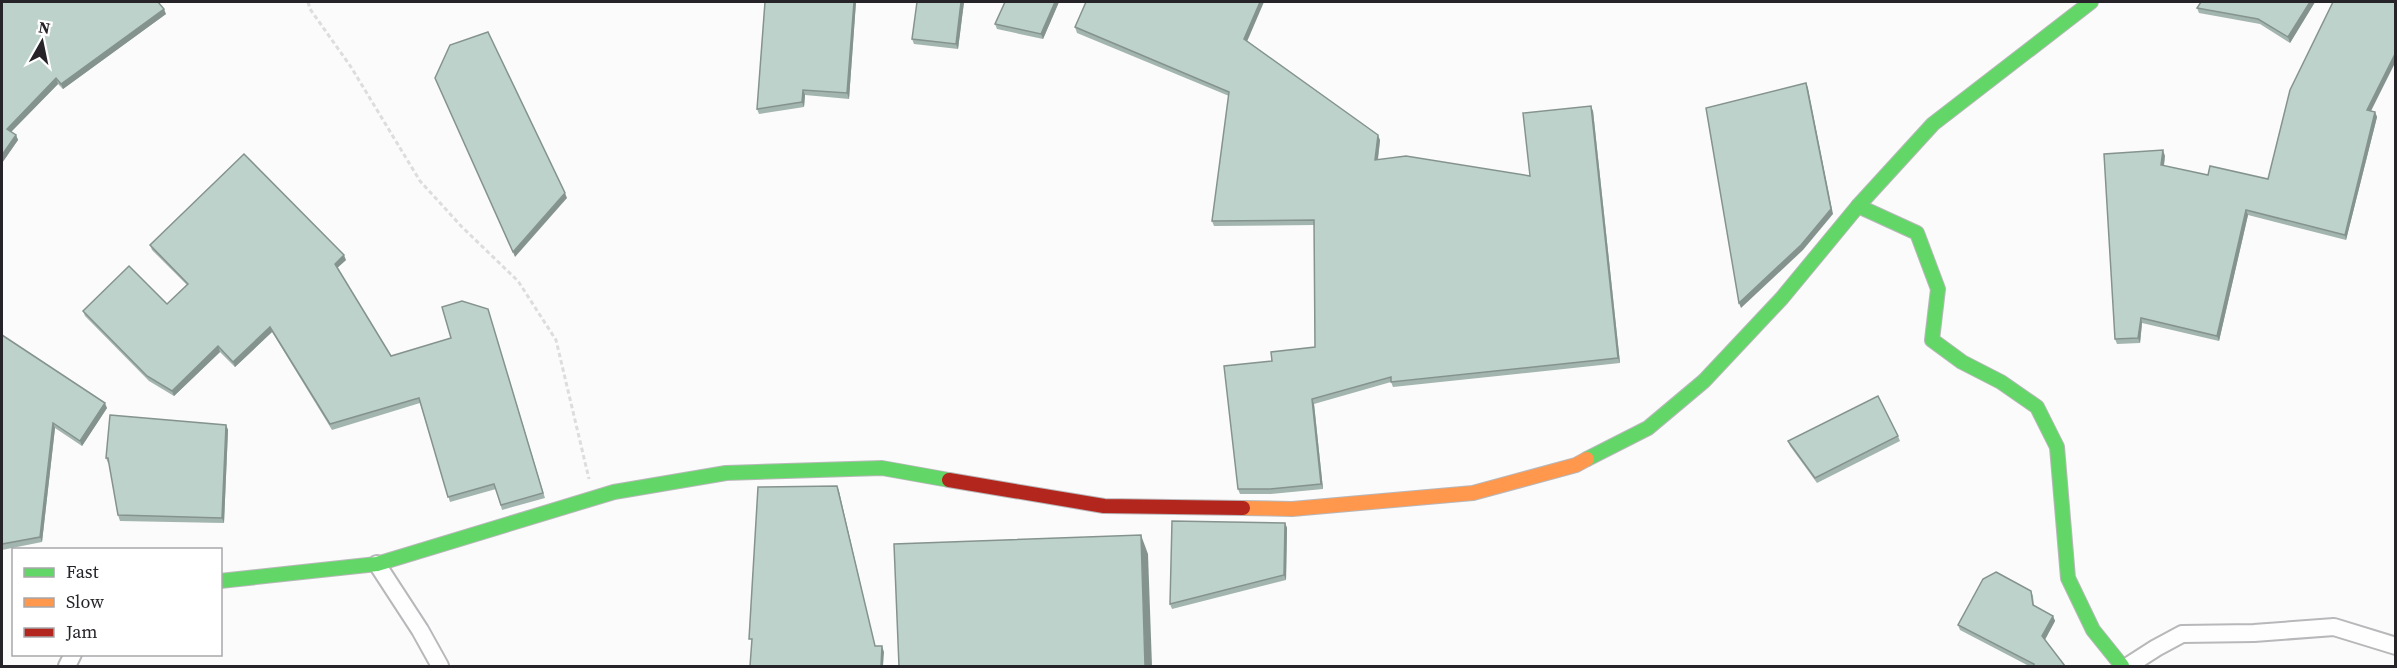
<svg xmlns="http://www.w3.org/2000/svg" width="2397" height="668" viewBox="0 0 2397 668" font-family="'Source Serif 4',serif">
<rect width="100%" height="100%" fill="#fbfbfc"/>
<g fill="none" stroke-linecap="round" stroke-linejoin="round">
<defs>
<g id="street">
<polyline points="377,564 420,630 440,666"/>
<polyline points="67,666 73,654"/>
<polyline points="2128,666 2156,648 2182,634 2254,633 2334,627 2396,646"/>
</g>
<g id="fast">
<polyline points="1858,206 1917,233 1938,289 1932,340 1962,362 2001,382 2037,407 2057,447 2068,578 2093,630 2122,666"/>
<polyline points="1587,459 1648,428 1704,381 1782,298 1858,206 1933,124 2091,2"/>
<polyline points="220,581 377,564 614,492 726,473 882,468 949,480"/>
</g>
<polyline id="slow" points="1243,508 1292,509 1473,493 1576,465 1587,459"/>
<polyline id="jam" points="949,480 1104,506 1243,508"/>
</defs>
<use href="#street" stroke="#b8b7b9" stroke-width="20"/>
<use href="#fast" stroke="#b8b7b9" stroke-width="16"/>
<use href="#slow" stroke="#b8b7b9" stroke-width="16"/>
<use href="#jam" stroke="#b8b7b9" stroke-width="16"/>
<polyline stroke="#ddd" stroke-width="3" stroke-dasharray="4.5 3" stroke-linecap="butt" points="308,2 310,9 351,67 420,181 462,227 518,281 556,340 589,479"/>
<use href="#street" stroke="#fefeff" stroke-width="16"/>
<use href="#fast" stroke="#63d668" stroke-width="14"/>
<use href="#slow" stroke="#ff974d" stroke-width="14"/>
<use href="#jam" stroke="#b3261e" stroke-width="14"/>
</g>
<g fill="#a3b5af">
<polygon points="2,2 166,14 63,89 58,84 11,132 16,135 18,140 2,163"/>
<polygon points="765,2 856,2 849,99 805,95 804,107 759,114 757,109"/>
<polygon points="964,2 958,49 914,44 912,39"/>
<polygon points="1005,2 1059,2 1043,39 997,29 995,24"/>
<polygon points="2315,2 2290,43 2260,24 2199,13 2197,8"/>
<polygon points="1075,27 1247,41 1380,140 1378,160 1530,176 1593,111 1620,363 1393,387 1391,382 1314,404 1323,489 1271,494 1240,494 1238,489 1272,361 1315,347 1314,225 1214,226 1212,221 1229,96 1077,33"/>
<polygon points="2371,111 2375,112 2377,117 2346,240 2248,215 2219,341 2142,323 2140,343 2117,344 2115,339 2165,156 2164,166 2208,175 2268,179"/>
<polygon points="150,245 346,260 337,268 391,356 451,338 488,309 545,498 502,510 496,489 450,502 420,403 332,430 272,332 235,367 220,352 174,396 149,381 85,316 83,311 167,304 187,285 152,250"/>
<polygon points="2,335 107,408 82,446 55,428 42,542 2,550"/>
<polygon points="226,425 228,430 224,523 120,521 118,515 109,463 108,463 106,458"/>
<polygon points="1898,436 1900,441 1817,483 1790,446 1788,441"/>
<polygon points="1285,523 1287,528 1286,580 1172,609 1170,604"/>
<polygon points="2031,591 2033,596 2034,606 2053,616 2055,621 2045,640 2065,666 2029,666 1960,630 1958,625"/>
</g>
<g fill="#85938f">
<polygon points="854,2 856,2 849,99 847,93"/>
<polygon points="961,2 964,2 958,49 956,44"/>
<polygon points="1055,2 1059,2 1043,39 1041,34"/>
<polygon points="1260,2 1264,2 1246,44 1244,39"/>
<polygon points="2310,2 2315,2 2290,43 2288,37"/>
<polygon points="164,9 166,14 63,89 61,84"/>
<polygon points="2396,52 2396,61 2369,115 2367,110"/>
<polygon points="56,78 58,84 9,134 7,129"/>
<polygon points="1806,83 1808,88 1833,214 1803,250 1741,308 1739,303"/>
<polygon points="803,90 805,95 804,107 802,102"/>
<polygon points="1591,106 1593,111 1620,363 1618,358"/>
<polygon points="2375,112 2377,117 2346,240 2345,235"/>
<polygon points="16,135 18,140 2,163 2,155"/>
<polygon points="1378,135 1380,140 1377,165 1375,160"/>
<polygon points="2163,150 2165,156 2163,170 2161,165"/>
<polygon points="565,193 567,198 515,257 513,252"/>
<polygon points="2246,210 2248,215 2219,341 2217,336"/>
<polygon points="344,255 346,260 336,269 335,264"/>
<polygon points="2141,318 2142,323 2140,343 2138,338"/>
<polygon points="270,327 272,332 235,367 233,362"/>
<polygon points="218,346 220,352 174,396 172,391"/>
<polygon points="1312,399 1314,404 1323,489 1321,484"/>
<polygon points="105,403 107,408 82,446 80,441"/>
<polygon points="53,423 55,428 42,542 40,537"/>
<polygon points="226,425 228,430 224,523 222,518"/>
<polygon points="837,486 839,491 876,651 875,646"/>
<polygon points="1285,523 1287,528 1286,580 1284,575"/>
<polygon points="1141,535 1148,554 1152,666 1145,666"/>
<polygon points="2053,616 2055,621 2044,641 2042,636"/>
<polygon points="882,646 884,652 883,666 881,666"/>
</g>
<g fill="#bed2cc" stroke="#85938f" stroke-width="1.5">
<polygon points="2,2 158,2 164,9 61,84 56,78 7,129 16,135 2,155"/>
<polygon points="765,2 854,2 847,93 803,90 802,102 757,109"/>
<polygon points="917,2 961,2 956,44 912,39"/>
<polygon points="1005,2 1055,2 1041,34 995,24"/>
<polygon points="1086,2 1260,2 1244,39 1378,135 1375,160 1406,156 1530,176 1523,113 1591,106 1618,358 1391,382 1391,377 1312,399 1321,484 1269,489 1238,489 1224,366 1272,361 1271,352 1315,347 1314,220 1212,221 1229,92 1075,27"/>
<polygon points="2201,2 2310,2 2288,37 2258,19 2197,8"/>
<polygon points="2333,2 2396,2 2396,52 2367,110 2375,112 2345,235 2246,210 2217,336 2141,318 2138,338 2115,339 2104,154 2163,150 2161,165 2208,175 2210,166 2268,179 2290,90"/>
<polygon points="488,32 565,193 513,252 435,78 450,45"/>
<polygon points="1806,83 1831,209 1801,245 1739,303 1706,108"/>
<polygon points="244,154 344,255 335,264 391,356 451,338 442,307 462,301 488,309 543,493 501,505 494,484 448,497 419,398 330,424 270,327 233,362 218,346 172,391 147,376 83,311 129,266 167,304 188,284 150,245"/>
<polygon points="2,335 105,403 80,441 53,423 40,537 2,544"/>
<polygon points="1878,396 1898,436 1815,478 1788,441"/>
<polygon points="110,415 226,425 222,518 118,515 108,458 106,458"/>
<polygon points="837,486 875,646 882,646 881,666 750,666 752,639 749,639 758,487"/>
<polygon points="1172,521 1285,523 1284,575 1170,604"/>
<polygon points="1141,535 1145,666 899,666 894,544"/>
<polygon points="1996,572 2031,591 2033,605 2053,616 2042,636 2065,666 2034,666 2034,664 1958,625 1983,579"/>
</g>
<rect width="2397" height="668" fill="none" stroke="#262329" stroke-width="6"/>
<rect x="12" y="548" width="210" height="108" fill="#ffffff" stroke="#a8a7a9" stroke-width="1.5"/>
<rect x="24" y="568" width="30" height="9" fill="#63d668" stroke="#a8a7a9" stroke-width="1.5"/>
<text x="66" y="578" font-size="18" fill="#262329">Fast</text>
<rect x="24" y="598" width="30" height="9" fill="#ff974d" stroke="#a8a7a9" stroke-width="1.5"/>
<text x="66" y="608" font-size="18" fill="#262329">Slow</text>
<rect x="24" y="628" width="30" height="9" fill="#b3261e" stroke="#a8a7a9" stroke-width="1.5"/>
<text x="66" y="638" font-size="18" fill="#262329">Jam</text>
<g transform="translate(42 42) rotate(9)" stroke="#ffffff" stroke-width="4.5" paint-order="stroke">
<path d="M0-4.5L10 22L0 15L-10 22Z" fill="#262329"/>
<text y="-9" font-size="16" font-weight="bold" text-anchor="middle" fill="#262329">N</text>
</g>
</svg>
